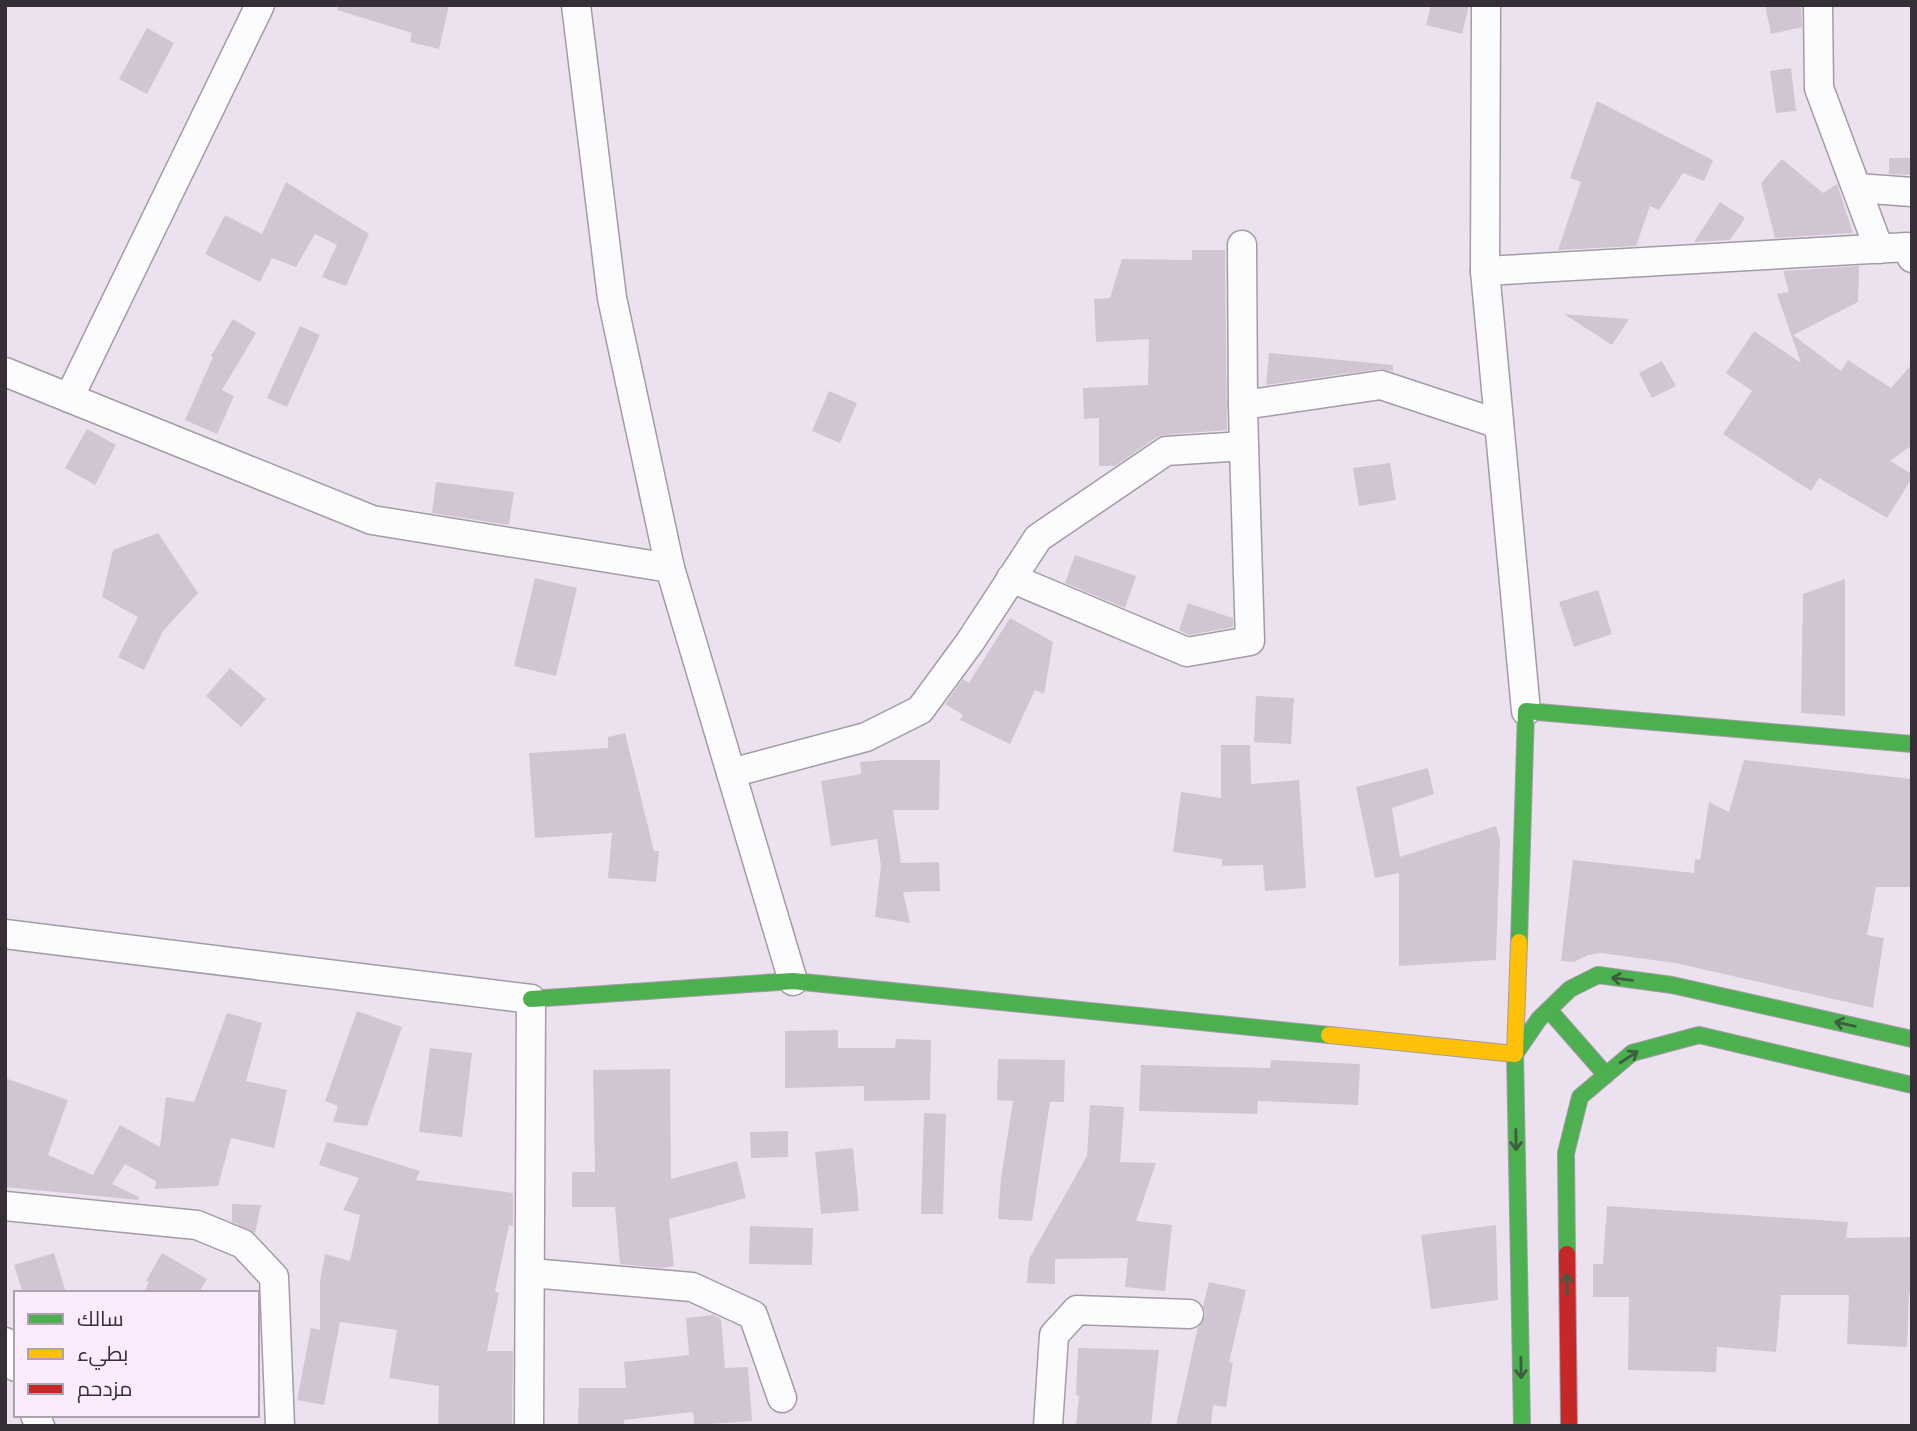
<svg xmlns="http://www.w3.org/2000/svg" width="1917" height="1431" viewBox="0 0 1917 1431" font-family="'Fira Sans Condensed',Cairo,sans-serif">
<rect width="100%" height="100%" fill="#ece2ef"/>
<g fill="#d1c5d4">
<polygon points="338,5 449,5 439,49 410,42 412,33 337,10"/>
<polygon points="1431,5 1469,5 1462,34 1426,25"/>
<polygon points="1765,5 1801,5 1802,27 1771,34"/>
<polygon points="147,28 174,43 147,94 119,79"/>
<polygon points="1791,68 1796,111 1776,113 1770,71"/>
<polygon points="1597,101 1713,160 1704,181 1683,173 1659,210 1650,206 1636,246 1558,250 1581,182 1570,178"/>
<polygon points="1889,158 1912,158 1912,175 1889,174"/>
<polygon points="1782,159 1823,193 1837,184 1853,233 1775,238 1761,183"/>
<polygon points="286,182 369,234 346,286 322,277 337,245 315,234 296,267 272,258 260,282 205,254 225,215 262,234"/>
<polygon points="1720,202 1745,218 1730,240 1694,242"/>
<polygon points="1192,250 1225,250 1227,430 1164,435 1157,437 1115,466 1099,466 1099,418 1084,419 1083,388 1148,385 1149,339 1096,342 1094,299 1110,298 1122,259 1192,260"/>
<polygon points="1859,266 1858,302 1793,335 1841,371 1848,360 1891,388 1912,364 1912,445 1890,461 1912,474 1912,478 1887,518 1819,478 1811,491 1723,434 1752,391 1726,373 1754,331 1801,363 1777,294 1789,292 1783,271"/>
<polygon points="1564,314 1629,319 1612,345"/>
<polygon points="233,319 256,333 222,390 234,396 217,434 185,420 213,357 211,356"/>
<polygon points="300,326 320,335 287,407 267,398"/>
<polygon points="1269,353 1393,365 1393,371 1379,369 1266,385"/>
<polygon points="1662,361 1676,386 1652,398 1639,373"/>
<polygon points="829,391 857,403 840,443 812,431"/>
<polygon points="87,429 116,445 95,485 65,468"/>
<polygon points="1390,463 1396,500 1359,506 1353,468"/>
<polygon points="436,482 514,492 509,525 432,513"/>
<polygon points="158,533 198,593 163,631 144,670 118,657 138,617 102,597 113,550"/>
<polygon points="1075,555 1136,576 1125,608 1065,583"/>
<polygon points="535,578 577,588 556,676 514,666"/>
<polygon points="1845,579 1845,716 1801,713 1803,594"/>
<polygon points="1598,590 1612,634 1574,647 1559,602"/>
<polygon points="1188,603 1233,618 1233,627 1189,635 1179,630"/>
<polygon points="1010,618 1053,642 1044,694 1035,690 1010,744 960,720 963,715 945,704 963,679 969,683"/>
<polygon points="230,668 266,699 241,727 206,696"/>
<polygon points="1256,696 1294,698 1291,744 1254,742"/>
<polygon points="625,733 654,851 659,851 656,882 608,878 612,833 535,838 529,753 608,748 608,737"/>
<polygon points="1221,745 1250,745 1251,784 1299,780 1306,888 1265,891 1263,865 1222,866 1222,859 1173,852 1181,792 1221,798"/>
<polygon points="884,760 940,760 939,810 893,810 901,863 939,862 940,891 903,892 910,923 875,917 881,866 877,839 831,846 821,781 861,774 860,762"/>
<polygon points="1744,760 1912,779 1912,887 1876,887 1867,935 1884,938 1873,1008 1675,963 1601,953 1588,955 1574,962 1561,961 1573,860 1694,873 1695,859 1700,860 1709,802 1729,812"/>
<polygon points="1428,768 1434,794 1392,808 1400,857 1496,826 1500,840 1496,960 1399,966 1399,873 1375,878 1356,787"/>
<polygon points="357,1011 402,1027 367,1126 333,1122 338,1106 325,1101"/>
<polygon points="227,1013 262,1023 246,1081 287,1090 274,1148 231,1138 218,1186 155,1189 156,1181 125,1164 112,1184 139,1197 138,1200 5,1187 5,1078 68,1100 48,1155 93,1175 120,1125 160,1147 166,1097 194,1102"/>
<polygon points="838,1030 838,1048 895,1048 896,1039 931,1040 930,1100 864,1101 864,1086 785,1088 785,1031"/>
<polygon points="430,1048 472,1053 462,1137 419,1132"/>
<polygon points="998,1059 1065,1060 1064,1102 1050,1102 1032,1221 998,1219 1001,1178 1013,1101 997,1100"/>
<polygon points="1271,1060 1360,1064 1358,1105 1258,1101 1257,1114 1139,1111 1141,1065 1270,1068"/>
<polygon points="670,1069 671,1179 737,1161 746,1198 669,1219 674,1266 662,1268 620,1264 615,1207 572,1207 572,1172 595,1172 593,1070"/>
<polygon points="1090,1105 1124,1107 1120,1162 1156,1163 1136,1221 1172,1225 1165,1291 1125,1287 1128,1258 1055,1259 1055,1284 1027,1283 1029,1259 1087,1156"/>
<polygon points="924,1113 946,1114 943,1214 921,1214"/>
<polygon points="788,1131 788,1157 751,1158 750,1132"/>
<polygon points="327,1142 420,1171 416,1180 513,1193 513,1226 509,1225 495,1292 499,1293 487,1351 513,1351 512,1426 438,1426 439,1386 389,1378 397,1330 340,1322 324,1405 297,1400 311,1328 320,1330 320,1281 325,1254 350,1261 360,1215 343,1210 359,1178 319,1165"/>
<polygon points="853,1148 859,1211 821,1214 815,1152"/>
<polygon points="232,1204 261,1205 255,1233 232,1222"/>
<polygon points="1607,1206 1848,1222 1846,1238 1912,1237 1912,1293 1909,1293 1907,1347 1847,1344 1849,1295 1781,1295 1776,1352 1717,1347 1716,1372 1628,1370 1629,1297 1593,1297 1593,1264 1603,1264"/>
<polygon points="1496,1225 1498,1300 1431,1309 1421,1235"/>
<polygon points="750,1226 813,1228 812,1265 749,1264"/>
<polygon points="54,1253 66,1293 23,1293 14,1265"/>
<polygon points="162,1253 207,1279 199,1293 144,1293 149,1282 146,1281"/>
<polygon points="1209,1282 1246,1290 1229,1362 1233,1363 1226,1407 1213,1405 1211,1426 1176,1426 1198,1327 1206,1315 1203,1306"/>
<polygon points="713,1315 721,1319 725,1368 748,1367 752,1421 694,1425 693,1412 624,1420 624,1426 578,1426 579,1388 626,1388 624,1362 689,1355 686,1318"/>
<polygon points="1078,1348 1159,1350 1151,1426 1076,1426 1079,1396 1076,1395"/>
</g>
<g fill="none" stroke-linecap="round" stroke-linejoin="round">
<defs>
<g id="street">
<polyline points="576,5 612,298 670,568 793,981"/>
<polyline points="1818,5 1819,88 1879,249"/>
<polyline points="1857,188 1912,192"/>
<polyline points="1242,245 1243,405"/>
<polyline points="1485,271 1486,5"/>
<polyline points="5,372 372,520 670,568"/>
<polyline points="69,398 260,5"/>
<polyline points="1244,446 1243,405 1381,385 1499,424"/>
<polyline points="1526,711 1485,271 1907,247 1912,258"/>
<polyline points="731,773 866,737 920,710 970,642 1038,538 1166,451 1244,446 1250,641 1187,652 1011,578"/>
<polyline points="5,934 531,999 529,1426"/>
<polyline points="5,1206 197,1225 243,1244 274,1277 280,1426"/>
<polyline points="531,1273 692,1287 753,1315 782,1398"/>
<polyline points="5,1342 16,1367"/>
<polyline points="35,1415 40,1426"/>
<polyline points="1048,1426 1054,1335 1077,1310 1189,1314"/>
</g>
<g id="fast">
<polyline points="1519,942 1526,711 1912,744"/>
<polyline points="531,999 793,981 1329,1035"/>
<polyline points="1549,1010 1606,1075"/>
<polyline points="1567,1254 1566,1153 1580,1097 1632,1053 1699,1035 1912,1085"/>
<polyline points="1522,1426 1515,1054 1539,1019 1570,989 1598,975 1672,985 1912,1039"/>
</g>
<polyline id="slow" points="1329,1035 1515,1054 1519,942"/>
<polyline id="jam" points="1567,1254 1569,1426"/>
</defs>
<use href="#street" stroke="#a39ca5" stroke-width="31"/>
<use href="#fast" stroke="#a39ca5" stroke-width="18"/>
<use href="#slow" stroke="#a39ca5" stroke-width="18"/>
<use href="#jam" stroke="#a39ca5" stroke-width="18"/>
<use href="#street" stroke="#fcfbfd" stroke-width="28"/>
<use href="#fast" stroke="#4caf50" stroke-width="16"/>
<use href="#slow" stroke="#ffc107" stroke-width="16"/>
<use href="#jam" stroke="#c62828" stroke-width="16"/>
</g>
<defs><path id="oneway-shaft" d="M-6 0H5M1.5-3L5.5 0L1.5 3" fill="none" stroke-width="1.6" stroke-linecap="round" stroke-linejoin="round" transform="scale(1.75)"/></defs>
<g stroke="#3e5c40">
<use href="#oneway-shaft" transform="translate(1622 979) rotate(-172)"/>
<use href="#oneway-shaft" transform="translate(1845 1024) rotate(-167)"/>
<use href="#oneway-shaft" transform="translate(1629 1057) rotate(-33)"/>
<use href="#oneway-shaft" transform="translate(1516 1140) rotate(89)"/>
<use href="#oneway-shaft" transform="translate(1567 1284) rotate(-91)"/>
<use href="#oneway-shaft" transform="translate(1521 1368) rotate(89)"/>
</g>
<rect width="1917" height="1431" fill="none" stroke="#372f38" stroke-width="14"/>
<rect x="14" y="1291" width="245" height="126" fill="#fbebff" stroke="#ada0af" stroke-width="2"/>
<rect x="28" y="1314" width="35" height="10" fill="#4caf50" stroke="#ada0af" stroke-width="2"/>
<text x="77" y="1326" font-size="21" fill="#372f38">سالك</text>
<rect x="28" y="1349" width="35" height="10" fill="#ffc107" stroke="#ada0af" stroke-width="2"/>
<text x="77" y="1361" font-size="21" fill="#372f38">بطيء</text>
<rect x="28" y="1384" width="35" height="10" fill="#c62828" stroke="#ada0af" stroke-width="2"/>
<text x="77" y="1396" font-size="21" fill="#372f38">مزدحم</text>
</svg>
